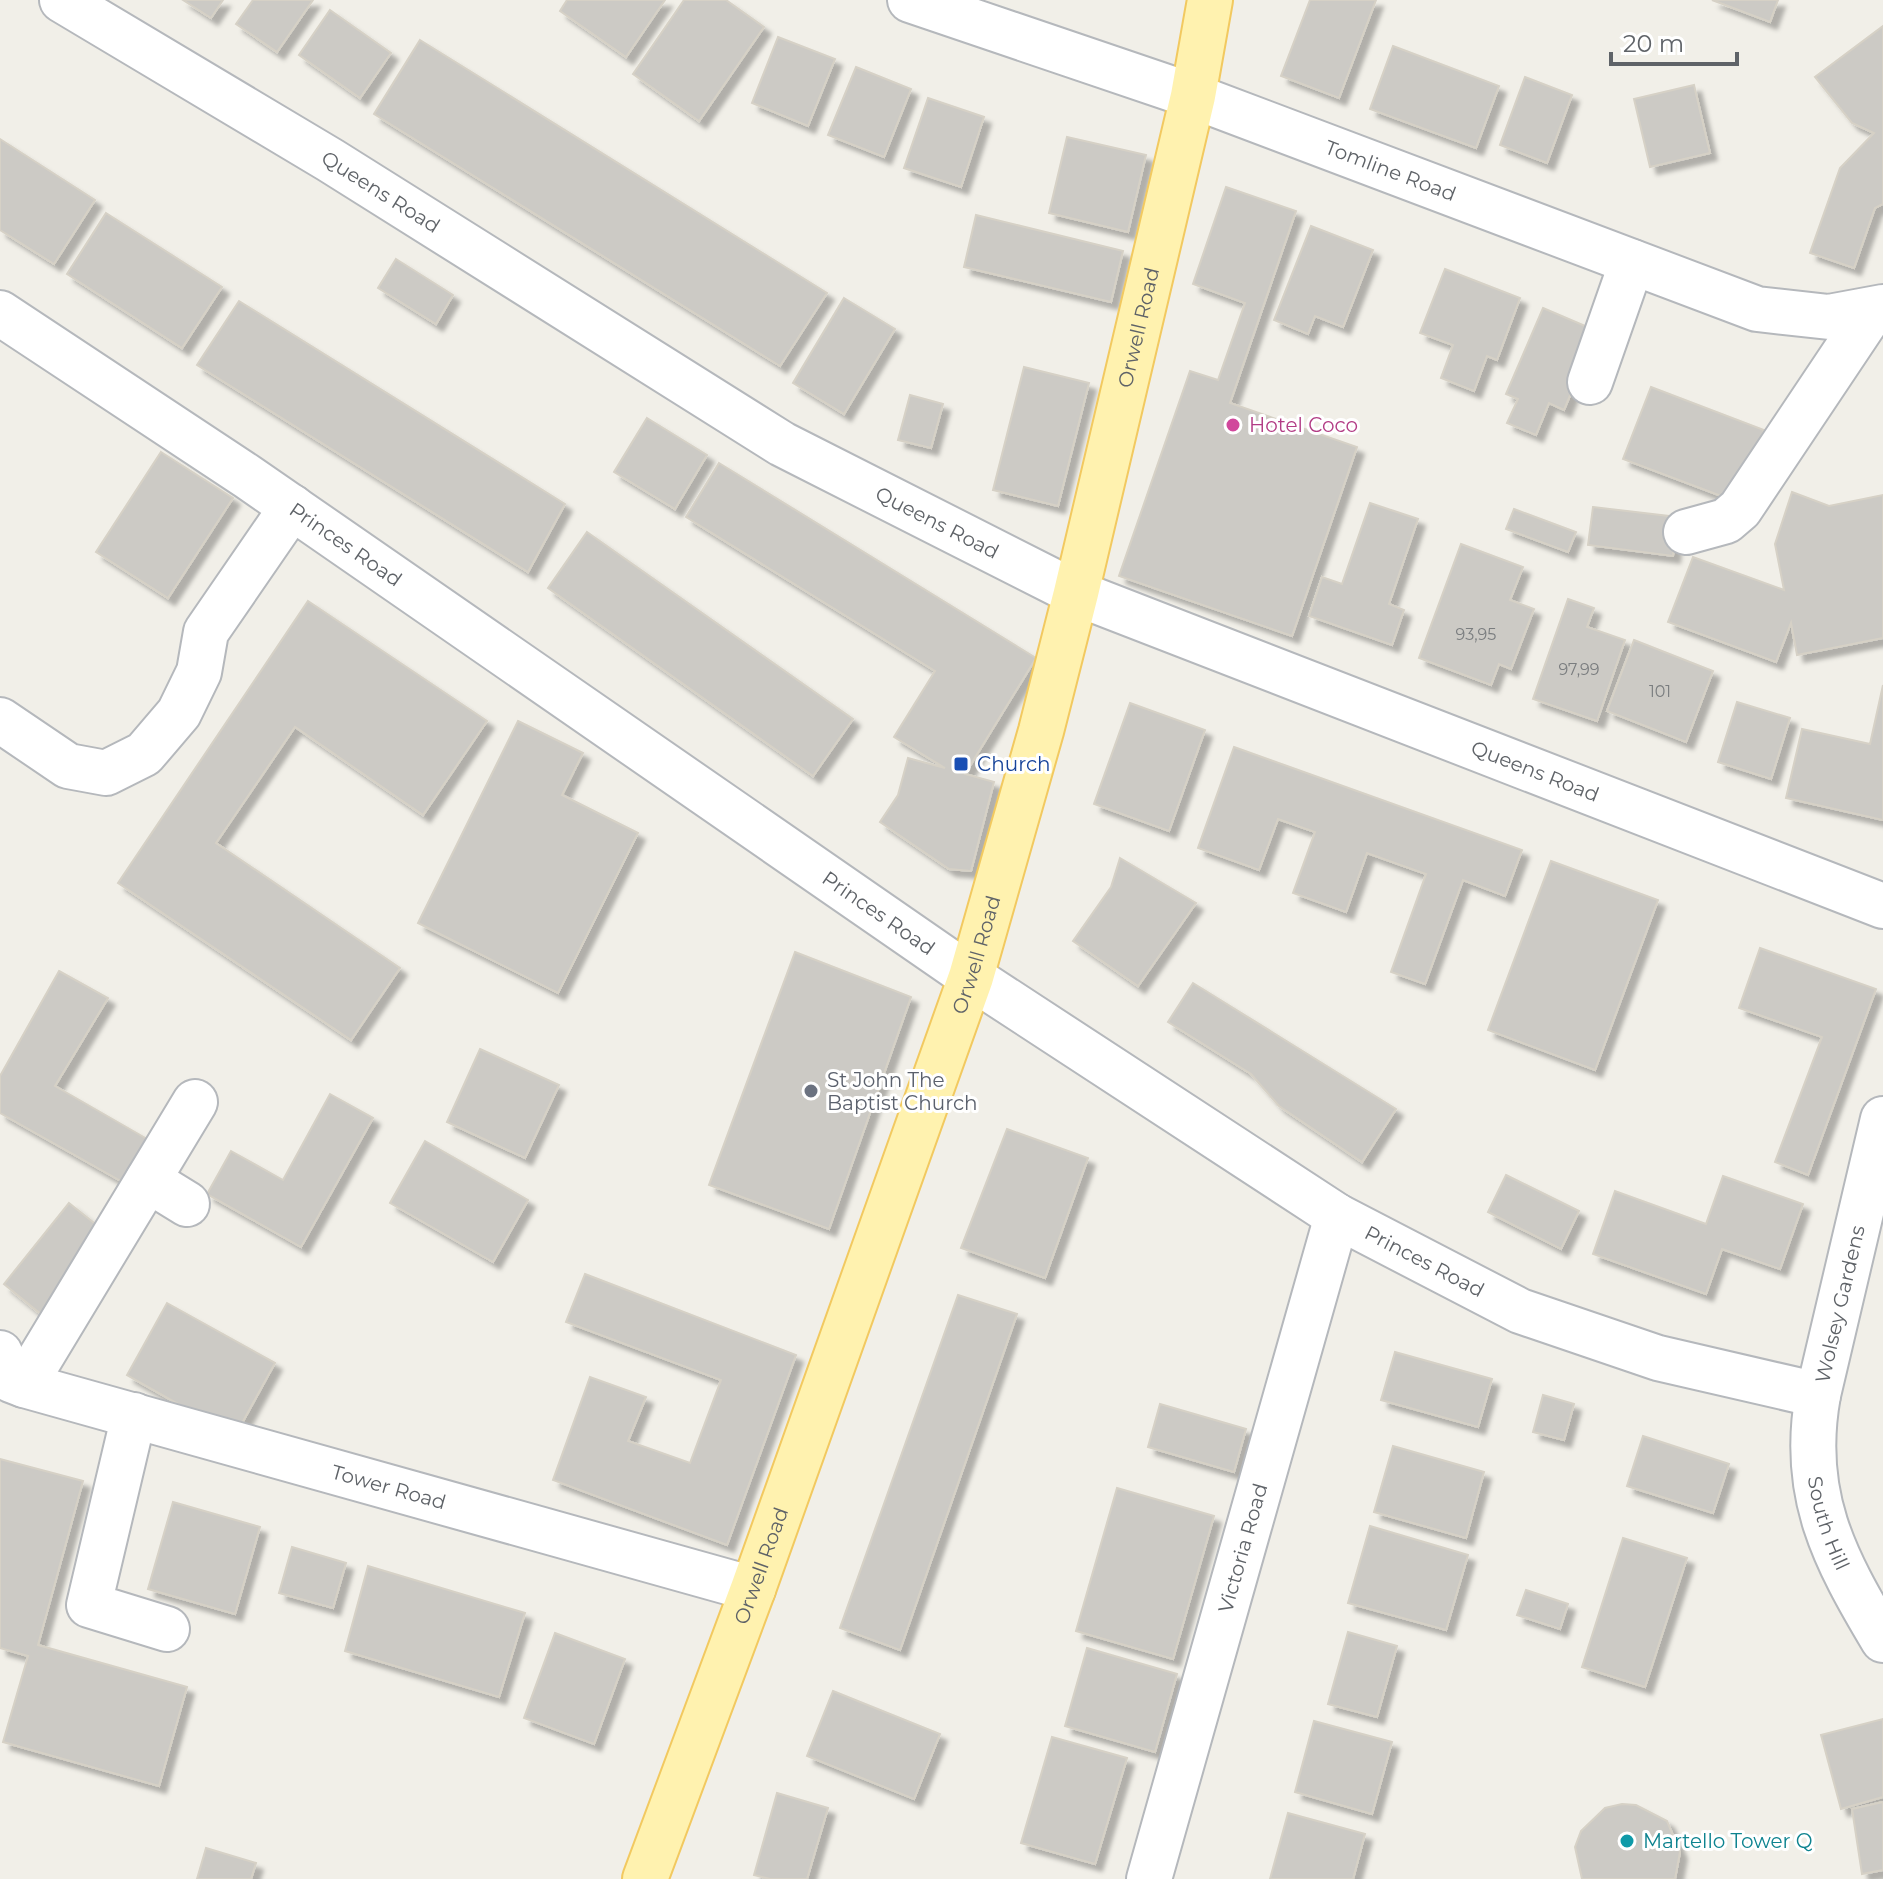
<svg xmlns="http://www.w3.org/2000/svg" width="1883" height="1879" viewBox="0 0 1883 1879" font-family="Montserrat,sans-serif">
<defs>
<filter id="shadow"><feDropShadow dx="7" dy="7" stdDeviation="2" flood-color="#0004"/></filter>
</defs>
<rect width="100%" height="100%" fill="#f1efe8"/>
<g fill="#cccac5" stroke="#d6d1c6" stroke-width="2" filter="url(#shadow)">
<polygon points="183,0 223,0 211,18"/>
<polygon points="253,0 313,0 277,52 236,24"/>
<polygon points="567,0 665,0 626,57 560,11"/>
<polygon points="684,0 726,0 764,27 699,121 633,74"/>
<polygon points="1310,0 1376,0 1339,98 1281,76"/>
<polygon points="1712,0 1778,0 1770,22"/>
<polygon points="330,10 391,53 360,98 299,55"/>
<polygon points="1883,26 1883,204 1875,208 1854,268 1810,253 1840,168 1874,133 1852,123 1815,77"/>
<polygon points="778,37 835,59 808,126 752,103"/>
<polygon points="420,40 827,293 780,366 374,114"/>
<polygon points="1393,46 1499,86 1476,148 1370,109"/>
<polygon points="856,67 911,89 884,157 828,135"/>
<polygon points="1525,77 1572,95 1547,163 1500,145"/>
<polygon points="1694,85 1710,153 1650,167 1634,99"/>
<polygon points="928,98 984,117 961,187 904,168"/>
<polygon points="1067,137 1146,155 1128,232 1049,213"/>
<polygon points="0,139 95,200 54,264 0,230"/>
<polygon points="1226,187 1296,211 1230,403 1357,447 1292,636 1119,576 1190,371 1218,380 1245,303 1193,284"/>
<polygon points="106,213 222,287 182,348 67,274"/>
<polygon points="976,215 1123,251 1111,302 964,267"/>
<polygon points="1311,226 1373,250 1343,327 1315,316 1308,334 1274,320"/>
<polygon points="396,259 453,295 436,324 378,288"/>
<polygon points="1445,269 1520,298 1497,360 1487,356 1474,391 1441,378 1453,345 1420,333"/>
<polygon points="844,298 895,329 844,414 793,383"/>
<polygon points="239,301 565,504 528,572 197,365"/>
<polygon points="1543,308 1597,331 1564,410 1549,403 1536,435 1507,423 1518,399 1506,394"/>
<polygon points="1024,367 1089,383 1058,506 993,490"/>
<polygon points="1651,387 1764,430 1737,502 1623,459"/>
<polygon points="910,395 943,404 931,448 898,440"/>
<polygon points="647,418 707,455 675,509 614,472"/>
<polygon points="161,452 233,498 168,598 96,552"/>
<polygon points="719,463 1036,658 965,774 994,782 971,871 949,869 880,822 898,795 908,758 945,768 894,737 935,671 686,517"/>
<polygon points="1792,492 1829,506 1883,495 1883,638 1797,655 1791,623 1776,662 1668,622 1693,557 1784,590 1775,544"/>
<polygon points="1370,503 1418,519 1389,604 1404,610 1392,645 1309,616 1322,577 1342,584"/>
<polygon points="1593,507 1677,517 1673,556 1588,545"/>
<polygon points="1514,509 1576,532 1568,552 1506,529"/>
<polygon points="587,532 853,719 813,776 548,588"/>
<polygon points="1461,544 1523,567 1510,600 1534,609 1511,669 1499,664 1491,685 1419,658"/>
<polygon points="1568,599 1594,608 1587,627 1625,640 1597,721 1533,699"/>
<polygon points="308,601 487,721 423,815 295,727 216,843 400,968 351,1040 118,883"/>
<polygon points="1634,640 1713,671 1686,742 1607,711"/>
<polygon points="1883,685 1883,820 1786,798 1802,729 1870,744"/>
<polygon points="1737,702 1790,718 1771,779 1718,762"/>
<polygon points="1130,703 1205,730 1169,831 1094,804"/>
<polygon points="518,721 583,753 562,795 638,833 558,993 418,923"/>
<polygon points="1234,747 1522,850 1505,896 1463,880 1425,984 1391,972 1426,874 1367,853 1346,912 1293,893 1315,832 1278,819 1259,870 1198,848"/>
<polygon points="1120,858 1196,903 1138,986 1073,941 1111,887"/>
<polygon points="1551,861 1658,900 1595,1070 1488,1030"/>
<polygon points="1760,948 1876,989 1808,1175 1775,1162 1822,1037 1739,1008"/>
<polygon points="795,952 911,997 829,1229 709,1185"/>
<polygon points="59,971 108,998 55,1086 175,1155 151,1198 0,1113 0,1076"/>
<polygon points="1193,983 1396,1109 1362,1162 1279,1106 1251,1074 1168,1022"/>
<polygon points="480,1049 559,1085 525,1158 447,1122"/>
<polygon points="330,1094 373,1118 301,1247 207,1194 231,1151 283,1180"/>
<polygon points="1007,1129 1088,1158 1045,1278 961,1248"/>
<polygon points="425,1141 528,1200 493,1262 390,1203"/>
<polygon points="1506,1175 1579,1211 1561,1249 1488,1212"/>
<polygon points="1723,1176 1803,1204 1780,1269 1722,1249 1706,1294 1593,1254 1615,1191 1706,1224"/>
<polygon points="69,1203 113,1238 47,1319 4,1284"/>
<polygon points="585,1274 796,1355 727,1545 553,1480 590,1377 646,1397 628,1441 690,1463 721,1380 566,1322"/>
<polygon points="958,1295 1017,1314 900,1650 840,1628"/>
<polygon points="167,1303 275,1363 235,1436 127,1375"/>
<polygon points="1395,1352 1492,1379 1478,1427 1381,1400"/>
<polygon points="1543,1395 1574,1404 1564,1440 1533,1432"/>
<polygon points="1160,1404 1246,1429 1234,1472 1148,1447"/>
<polygon points="1643,1436 1729,1464 1713,1513 1627,1486"/>
<polygon points="1393,1446 1484,1472 1466,1538 1374,1512"/>
<polygon points="0,1459 83,1481 38,1645 187,1687 159,1786 3,1742 28,1656 0,1648"/>
<polygon points="1117,1488 1214,1516 1173,1659 1076,1631"/>
<polygon points="173,1502 260,1527 235,1614 148,1589"/>
<polygon points="1370,1526 1468,1555 1446,1630 1348,1603"/>
<polygon points="1623,1538 1687,1558 1645,1687 1582,1667"/>
<polygon points="292,1547 346,1563 333,1608 279,1593"/>
<polygon points="368,1566 525,1613 499,1697 345,1651"/>
<polygon points="1526,1590 1568,1604 1560,1629 1517,1615"/>
<polygon points="1348,1632 1397,1646 1377,1717 1328,1704"/>
<polygon points="555,1633 625,1659 594,1744 524,1718"/>
<polygon points="1087,1648 1177,1674 1155,1752 1065,1726"/>
<polygon points="833,1691 940,1734 914,1799 807,1756"/>
<polygon points="1883,1719 1883,1797 1841,1809 1821,1735"/>
<polygon points="1314,1721 1392,1742 1372,1814 1295,1792"/>
<polygon points="1052,1737 1127,1758 1095,1864 1021,1843"/>
<polygon points="777,1793 828,1808 807,1879 770,1879 754,1875"/>
<polygon points="1883,1802 1883,1870 1862,1874 1852,1809"/>
<polygon points="1622,1804 1636,1805 1667,1821 1680,1852 1675,1879 1582,1879 1575,1847 1581,1831 1605,1808"/>
<polygon points="1288,1813 1365,1834 1353,1879 1270,1879"/>
<polygon points="206,1848 256,1863 251,1879 197,1879"/>
</g>
<g fill="none" stroke-linecap="round" stroke-linejoin="round">
<defs>
<g id="minor">
<path id="s1" d="M 62,0 L 330,160 L 782,444 L 1076,593 L 1883,906"/>
<path id="s2" d="M 910,0 L 1193,96 L 1757,309 L 1829,317 L 1883,307"/>
<path id="s3" d="M 0,313 L 248,477 L 971,977 L 1337,1216 L 1520,1311 L 1658,1358 L 1818,1395"/>
<polyline points="1590,382 1632,262"/>
<polyline points="1686,532 1726,521 1740,509 1873,310"/>
<polyline points="0,720 68,766 106,773 144,754 179,713 199,672 206,632 292,507"/>
<path id="s4" d="M 1883,1119 L 1818,1395 C 1800,1494 1834,1558 1883,1640"/>
<polyline points="148,1180 187,1204"/>
<path id="s5" d="M 0,1353 L 11,1380 L 24,1385 L 753,1589"/>
<polyline points="24,1385 195,1102"/>
<polyline points="134,1415 89,1605 167,1629"/>
<path id="s6" d="M 1149,1879 L 1337,1216"/>
</g>
<g id="major">
<path id="s7" d="M 645,1879 L 753,1589 L 971,977 L 1041,731 L 1076,593 L 1193,96 L 1210,0"/>
</g>
</defs>
<use href="#minor" stroke="#b5b8bc" stroke-width="48"/>
<use href="#major" stroke="#f2c960" stroke-width="48"/>
<use href="#minor" stroke="#fff" stroke-width="44"/>
<use href="#major" stroke="#fff2af" stroke-width="44"/>
</g>
<circle fill="#d1479c" stroke="#fff" stroke-width="3" cx="1233" cy="425" r="8"/>
<rect fill="#1a4fb4" stroke="#fff" stroke-width="3" x="953" y="756" width="16" height="16" rx="4"/>
<circle fill="#6b7280" stroke="#fff" stroke-width="3" cx="811" cy="1091" r="8"/>
<circle fill="#0f9aa8" stroke="#fff" stroke-width="3" cx="1627" cy="1841" r="8"/>
<g text-anchor="middle" stroke-width="6" stroke-linejoin="round" paint-order="stroke">
<g font-size="16" fill="#7a7d7f">
<text x="1476" y="640">93,95</text>
<text x="1579" y="675">97,99</text>
<text x="1660" y="697">101</text>
</g>
<g font-size="20" fill="#5f6368" stroke="#fff">
<text dy="7" stroke="none"><textPath href="#s2" startOffset="510">Tomline Road</textPath></text>
<text dy="7" stroke="none"><textPath href="#s1" startOffset="372">Queens Road</textPath></text>
<text dy="7" stroke="none"><textPath href="#s7" startOffset="1630">Orwell Road</textPath></text>
<text dy="7" stroke="none"><textPath href="#s1" startOffset="1020">Queens Road</textPath></text>
<text dy="7" stroke="none"><textPath href="#s3" startOffset="416">Princes Road</textPath></text>
<text dy="7" stroke="none"><textPath href="#s1" startOffset="1668">Queens Road</textPath></text>
<text dy="7" stroke="none"><textPath href="#s3" startOffset="1064">Princes Road</textPath></text>
<text dy="7" stroke="none"><textPath href="#s7" startOffset="982">Orwell Road</textPath></text>
<text dy="7" stroke="none"><textPath href="#s3" startOffset="1712">Princes Road</textPath></text>
<text transform="translate(1840 1304) rotate(-77)" y="7">Wolsey Gardens</text>
<text dy="7" stroke="none"><textPath href="#s5" startOffset="422">Tower Road</textPath></text>
<text dy="7" stroke="none"><textPath href="#s4" startOffset="414">South Hill</textPath></text>
<text dy="7" stroke="none"><textPath href="#s6" startOffset="344">Victoria Road</textPath></text>
<text dy="7" stroke="none"><textPath href="#s7" startOffset="334">Orwell Road</textPath></text>
</g>
<g font-size="20" fill="#b23c85" stroke="#fff" text-anchor="start">
<text x="1249" y="432">Hotel Coco</text>
</g>
<g font-size="20" fill="#164399" stroke="#fff" text-anchor="start">
<text x="977" y="771">Church</text>
</g>
<g font-size="20" fill="#5b616d" stroke="#fff" text-anchor="start">
<text x="827" y="1087">St John The<tspan x="827" dy="23">Baptist Church</tspan></text>
</g>
<g font-size="20" fill="#0d838f" stroke="#fff" text-anchor="start">
<text x="1643" y="1848">Martello Tower Q</text>
</g>
</g>
<path d="M1611 52v12h126v-12" fill="none" stroke="#5f6368" stroke-width="4"/>
<text x="1623" y="52" font-size="24" fill="#5f6368" stroke="#ffffff" stroke-width="6" paint-order="stroke">20 m</text>
</svg>
